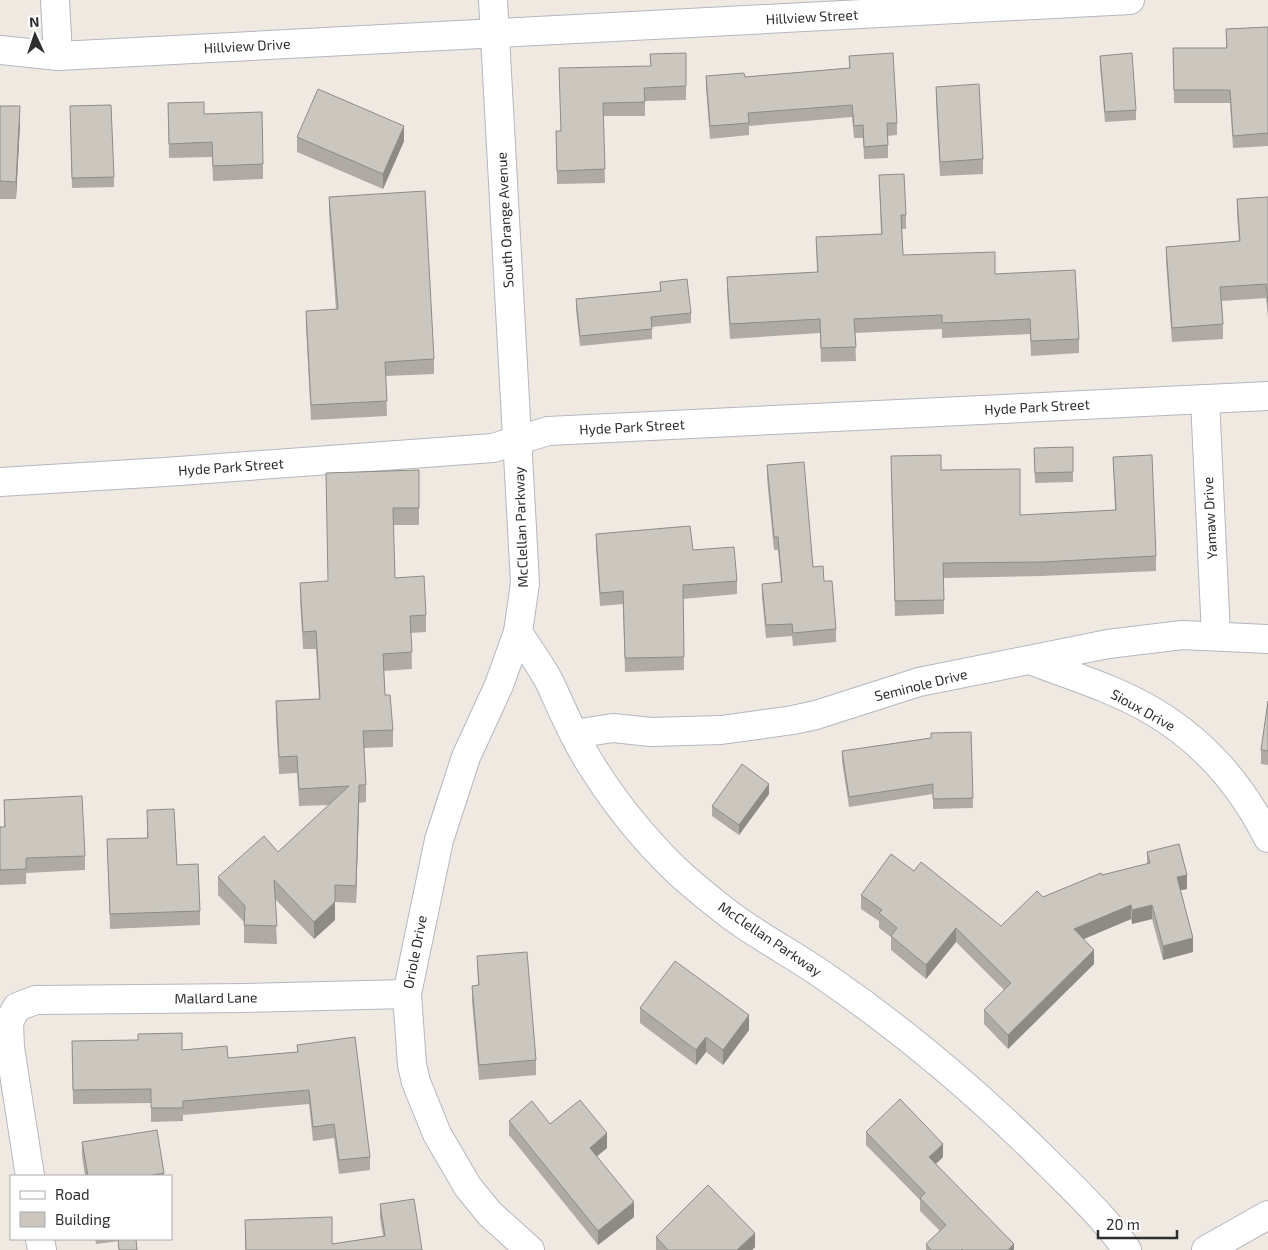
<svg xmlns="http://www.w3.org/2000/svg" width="1268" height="1250" viewBox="0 0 1268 1250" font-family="'Exo 2',sans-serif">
<rect width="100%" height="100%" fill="#efe9e1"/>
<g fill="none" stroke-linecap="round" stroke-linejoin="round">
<defs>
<g id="minor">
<polyline points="55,0 58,56"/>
<path d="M 493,0 L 525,583 L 518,632 C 528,649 542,666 551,685 C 564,714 577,744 595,771 C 618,807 645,840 676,870 C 693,886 712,901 730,915 C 761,938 796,956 827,978 C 907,1033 982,1097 1050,1165 C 1077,1192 1106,1219 1127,1250"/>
<polyline points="0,50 58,56 1130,0"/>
<polyline points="1205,399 1216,636"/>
<polyline points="0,482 165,472 493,448 548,431 1268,396"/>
<polyline points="518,632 499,685 466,757 439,840 407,994 412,1065 416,1082 437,1134 468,1187 490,1214 530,1250"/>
<path d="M 1030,660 C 1071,676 1116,689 1154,712 C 1204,742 1242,786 1268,838"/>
<polyline points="574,734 613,728 651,732 721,730 793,720 816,715 919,682 1108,644 1182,635 1268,639"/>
<polyline points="30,1176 10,1048 9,1022 17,1007 36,1000 245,998 407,994"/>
<polyline points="40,1239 42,1250"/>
<polyline points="1206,1250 1268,1215"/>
</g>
</defs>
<use href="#minor" stroke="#b4b7c1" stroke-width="30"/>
<use href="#minor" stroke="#fff" stroke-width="28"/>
</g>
<g fill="#afaba4">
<polygon points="1268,27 1268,146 1233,148 1230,103 1174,103 1173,48 1226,48 1226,29"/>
<polygon points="686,53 686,100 645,101 645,116 603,116 605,183 557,184 556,131 560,131 650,66"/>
<polygon points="849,56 897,123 897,135 888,136 888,158 864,159 863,138 854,138 852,117 749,126 749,135 710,139 706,88 706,76 745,77 849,68"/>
<polygon points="1100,56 1136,110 1136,120 1105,122 1100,66"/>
<polygon points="936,87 983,159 983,174 940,176 936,102"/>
<polygon points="168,103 204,114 263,164 263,179 213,181 212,157 169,158"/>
<polygon points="0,106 20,124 16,199 0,199"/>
<polygon points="70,116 114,177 114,187 72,188"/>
<polygon points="297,137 404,141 383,189 297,152"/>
<polygon points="879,175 906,215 906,229 902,229 903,255 995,274 1079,339 1079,353 1031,356 1030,334 942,338 942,329 855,333 856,361 821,362 820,333 730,339 727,291 727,277 817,272 816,237 881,234"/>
<polygon points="329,197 434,359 434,374 386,376 387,416 311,420 306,326 306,311 336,310 329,212"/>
<polygon points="1268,197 1268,317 1266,298 1222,301 1223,324 1223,339 1172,342 1166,261 1166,247 1239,242 1237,214 1237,199"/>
<polygon points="660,282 691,313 691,323 652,327 652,339 580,346 576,309 576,299 660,291"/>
<polygon points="1034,448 1073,472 1073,482 1035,483"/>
<polygon points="1113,457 1156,556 1156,571 1042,576 944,578 944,614 895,616 891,471 941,470 1020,515 1115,510"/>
<polygon points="767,465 813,567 824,581 836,629 836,642 793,646 792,636 766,638 762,597 762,584 781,582 778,550 774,550 767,478"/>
<polygon points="419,470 419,525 393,525 395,578 426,615 426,632 411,633 412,669 384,671 385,695 393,730 393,747 364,748 366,785 366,802 359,803 356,903 335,902 335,920 314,939 275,899 277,944 244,943 244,922 218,895 218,877 278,852 329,805 299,806 297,773 279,774 276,719 276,701 319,699 316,649 303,649 300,600 300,583 328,581"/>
<polygon points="596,534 693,550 737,581 737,594 683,599 684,670 625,672 623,604 600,606 596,547"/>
<polygon points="1268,701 1268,765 1261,764 1261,750"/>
<polygon points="971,732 973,808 933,809 933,794 849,807 842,761 842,751"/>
<polygon points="769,794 739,835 712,816 712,806"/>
<polygon points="4,800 85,856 85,870 26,873 26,884 0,885 0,827 4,827"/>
<polygon points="147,810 177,865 200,911 200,925 110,929 107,839 147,838"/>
<polygon points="1147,852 1187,889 1180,890 1193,952 1163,960 1152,919 1132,924 1131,919 1084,939 1094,964 1008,1049 984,1024 984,1010 1004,990 956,942 926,979 891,950 891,937 879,928 879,921 861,909 861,895 914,871 1001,926 1043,897 1102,875 1147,864"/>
<polygon points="477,956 536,1060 536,1075 479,1080 472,1001 472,986 478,985"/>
<polygon points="640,1008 749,1030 723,1065 706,1052 696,1065 640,1023"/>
<polygon points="72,1041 182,1050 228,1058 297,1052 297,1045 370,1157 370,1170 339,1174 334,1138 313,1141 309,1104 183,1115 183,1121 151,1122 151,1103 73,1104"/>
<polygon points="509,1121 550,1124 607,1148 597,1156 634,1217 598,1245 509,1135"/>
<polygon points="866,1132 943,1157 936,1164 1014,1250 926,1250 926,1244 940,1231 920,1211 920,1200 866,1145"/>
<polygon points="82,1142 164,1173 164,1176 85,1176 82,1156"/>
<polygon points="380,1204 422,1250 245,1250 245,1220 332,1244 383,1236 380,1218"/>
<polygon points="656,1237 755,1247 752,1250 656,1250"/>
<polygon points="95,1239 136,1239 96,1244"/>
</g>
<g fill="#8e8b86">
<polygon points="20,106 20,124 16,199 16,182"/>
<polygon points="404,126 404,141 383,189 383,174"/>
<polygon points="769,784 769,794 739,835 739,825"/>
<polygon points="359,785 359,803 356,903 356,886"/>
<polygon points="1187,875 1187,889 1177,891 1177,877"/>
<polygon points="335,885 335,920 314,939 314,922"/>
<polygon points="1131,905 1131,919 1074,943 1074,929"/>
<polygon points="1152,905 1152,919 1132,924 1132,910"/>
<polygon points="956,928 956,942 926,979 926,965"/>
<polygon points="1193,938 1193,952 1163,960 1163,946"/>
<polygon points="1094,950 1094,964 1008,1049 1008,1035"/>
<polygon points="749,1015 749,1030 723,1065 723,1050"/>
<polygon points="706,1037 706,1052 696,1065 696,1050"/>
<polygon points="607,1133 607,1148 590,1162 590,1148"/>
<polygon points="943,1144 943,1157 929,1170 929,1157"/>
<polygon points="634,1202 634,1217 598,1245 598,1231"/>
<polygon points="755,1233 755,1247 752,1250 737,1250"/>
<polygon points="1014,1244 1014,1250 1008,1250"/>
</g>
<g fill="#cbc7bf" stroke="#8e8b86">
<polygon points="1268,27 1268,133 1233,136 1230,90 1174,90 1173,48 1227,48 1226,29"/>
<polygon points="686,53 686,86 644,88 645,102 603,103 605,169 557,171 556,131 561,131 559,68 651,66 650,54"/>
<polygon points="893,53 897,123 887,123 888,145 864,147 863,125 854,126 852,105 748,113 749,123 710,126 706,76 744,73 745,77 850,68 849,56"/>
<polygon points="1132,53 1136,110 1105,112 1100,56"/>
<polygon points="979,84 983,159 940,162 936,87"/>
<polygon points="318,89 404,126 383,174 297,137"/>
<polygon points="204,102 204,114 262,112 263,164 213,166 212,142 169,144 168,103"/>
<polygon points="111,105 114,177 72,178 70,106"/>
<polygon points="0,106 20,106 16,182 0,181"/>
<polygon points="904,174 906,215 901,215 903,255 995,252 995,274 1075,270 1079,339 1031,341 1030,319 942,323 942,315 854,319 856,347 821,348 820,319 730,324 727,277 818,272 816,237 882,234 879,175"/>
<polygon points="425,191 434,359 385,362 387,401 311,405 306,311 338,309 329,197"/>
<polygon points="1268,197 1268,303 1266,284 1220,287 1223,324 1172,328 1166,247 1240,241 1237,199"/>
<polygon points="687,279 691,313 651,317 652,329 580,336 576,299 661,291 660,282"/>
<polygon points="1073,447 1073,472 1035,473 1034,448"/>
<polygon points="941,455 941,470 1020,469 1020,515 1116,510 1113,457 1152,455 1156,556 1042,562 943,563 944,600 895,601 891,456"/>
<polygon points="804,462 813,567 823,566 824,581 832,581 836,629 793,633 792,624 766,625 762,584 782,582 778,537 774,537 767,465"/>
<polygon points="419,470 419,508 393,508 395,578 424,576 426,615 410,616 412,652 383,654 385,695 390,695 393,730 363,731 366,785 359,785 356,886 335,885 335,902 314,922 274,880 277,926 244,925 245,906 218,877 264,836 278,852 349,786 299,789 297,756 279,757 276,701 320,699 316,631 303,632 300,583 328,581 326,473"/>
<polygon points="690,526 693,550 734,547 737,581 683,585 684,657 625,658 623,591 600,593 596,534"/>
<polygon points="1268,701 1268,751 1261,750"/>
<polygon points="971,732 973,798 933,799 933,784 849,797 842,751 931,738 931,733"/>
<polygon points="742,764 769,784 739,825 712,806"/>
<polygon points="82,796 85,856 26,858 26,869 0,870 0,827 5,827 4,800"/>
<polygon points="174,809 177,865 198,864 200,911 110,914 107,839 148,838 147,810"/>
<polygon points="1179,844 1187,875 1177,877 1193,938 1163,946 1152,905 1132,910 1131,905 1074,929 1094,950 1008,1035 984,1010 1011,983 956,928 926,965 891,936 897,928 879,913 882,910 861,895 891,854 914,871 921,862 1001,926 1037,891 1043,897 1101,873 1102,875 1150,863 1147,852"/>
<polygon points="527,952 536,1060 479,1065 472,986 479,985 477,956"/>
<polygon points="675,961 749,1015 723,1050 706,1037 696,1050 640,1008"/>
<polygon points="182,1033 182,1050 227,1046 228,1058 298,1052 297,1045 355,1037 370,1157 339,1160 334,1124 313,1127 309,1090 183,1101 183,1108 151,1108 151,1089 73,1090 72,1041 138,1040 138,1034"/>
<polygon points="900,1099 943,1144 929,1157 1014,1244 1008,1250 963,1250 962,1249 961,1250 931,1250 926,1244 946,1225 920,1198 925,1193 866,1132"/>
<polygon points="580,1100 607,1133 590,1148 634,1202 598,1231 509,1121 532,1101 550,1124"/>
<polygon points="157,1130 164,1173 147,1176 88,1176 82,1142"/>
<polygon points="708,1185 755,1233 737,1250 668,1250 656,1237"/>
<polygon points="414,1199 422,1250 246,1250 245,1220 332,1217 332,1244 385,1236 380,1204"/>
<polygon points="118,1239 136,1239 137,1250 119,1250"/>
</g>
<g text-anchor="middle" stroke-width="5" stroke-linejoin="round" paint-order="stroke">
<g font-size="14" fill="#2e2e2e" stroke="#fff">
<text transform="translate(812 17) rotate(-3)" y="5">Hillview Street</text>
<text transform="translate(247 46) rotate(-3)" y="5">Hillview Drive</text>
<text transform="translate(505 220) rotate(-93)" y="5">South Orange Avenue</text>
<text transform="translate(1037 407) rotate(-3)" y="5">Hyde Park Street</text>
<text transform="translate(632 427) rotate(-3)" y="5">Hyde Park Street</text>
<text transform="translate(231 467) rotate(-4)" y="5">Hyde Park Street</text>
<text transform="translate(1210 518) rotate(-93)" y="5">Yamaw Drive</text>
<text transform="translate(521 527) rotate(-92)" y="5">McClellan Parkway</text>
<text transform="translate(921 685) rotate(-14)" y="5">Seminole Drive</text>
<text transform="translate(1143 710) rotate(29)" y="5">Sioux Drive</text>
<text transform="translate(770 939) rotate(34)" y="5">McClellan Parkway</text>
<text transform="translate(415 952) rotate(-79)" y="5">Oriole Drive</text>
<text transform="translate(216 998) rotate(-1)" y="5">Mallard Lane</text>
</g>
</g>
<rect x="10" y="1175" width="162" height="65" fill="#ffffff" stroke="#ababab"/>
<rect x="20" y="1191" width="25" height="8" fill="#ffffff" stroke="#ababab"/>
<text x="55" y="1200" font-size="15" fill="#2e2e2e">Road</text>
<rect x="20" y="1212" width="25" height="15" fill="#cbc7bf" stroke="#ababab"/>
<text x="55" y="1225" font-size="15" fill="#2e2e2e">Building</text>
<g transform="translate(35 35) rotate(357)" stroke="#ffffff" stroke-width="4" paint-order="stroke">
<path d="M0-4L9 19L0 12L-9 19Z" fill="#2e2e2e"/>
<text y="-8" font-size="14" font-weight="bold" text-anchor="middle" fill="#2e2e2e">N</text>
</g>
<path d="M1098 1230v8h79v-8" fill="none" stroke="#2e2e2e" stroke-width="2.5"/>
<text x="1106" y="1230" font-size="15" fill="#2e2e2e" stroke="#ffffff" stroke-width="4" paint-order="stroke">20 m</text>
</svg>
